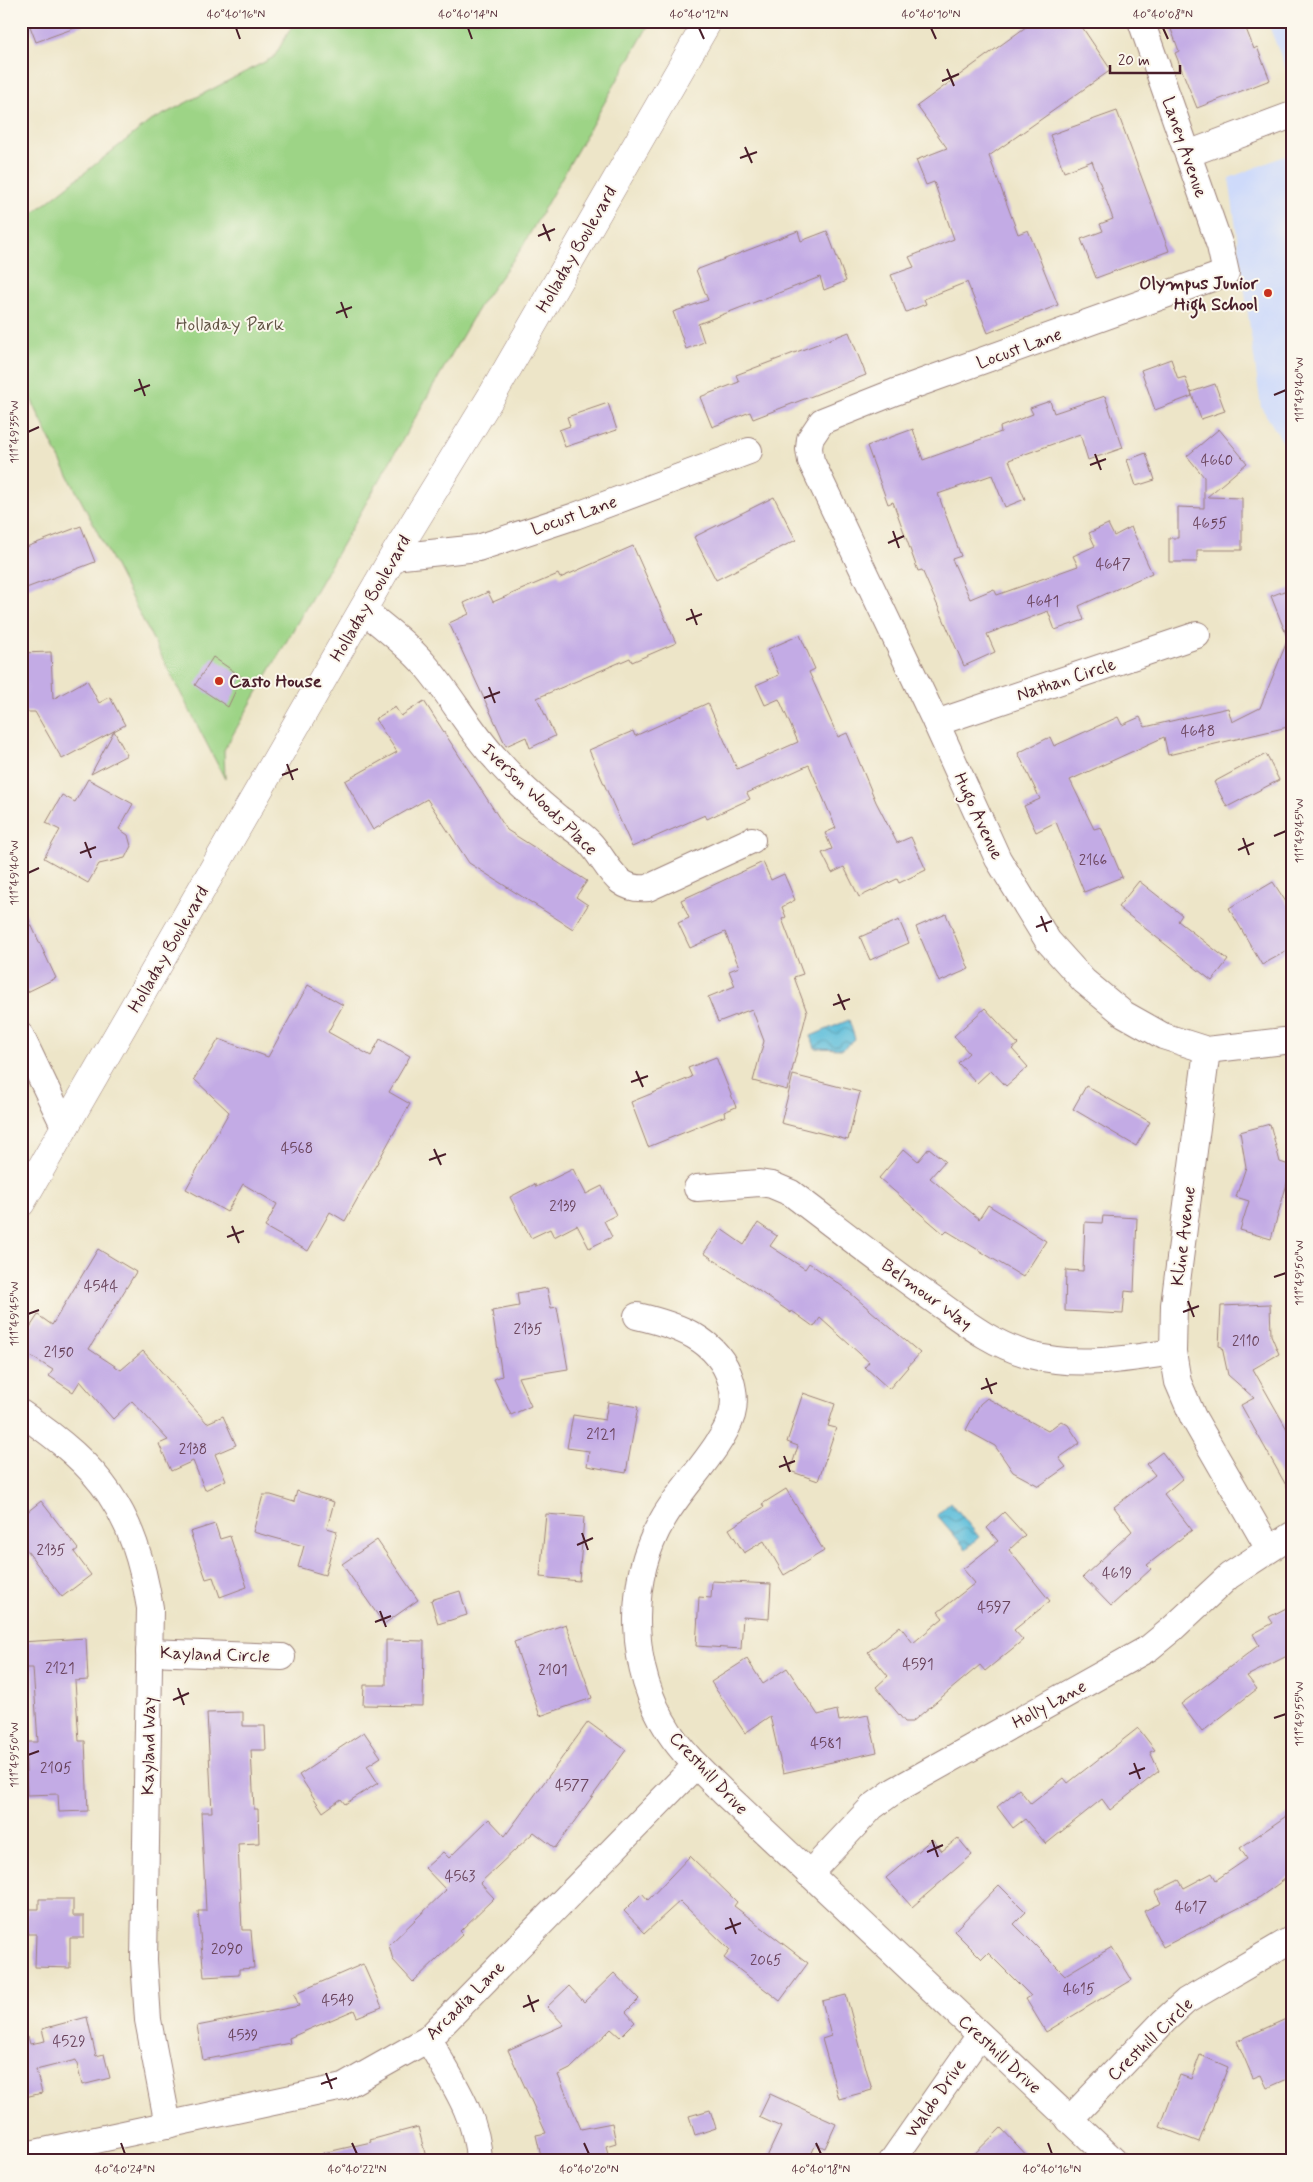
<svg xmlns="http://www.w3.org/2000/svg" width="1313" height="2182" viewBox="0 0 1313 2182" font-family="Mynerve,sans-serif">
<defs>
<pattern id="water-waves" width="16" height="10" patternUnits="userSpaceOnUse" patternTransform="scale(1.25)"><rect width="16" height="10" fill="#5cbdda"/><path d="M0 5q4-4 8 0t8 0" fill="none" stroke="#4e99b1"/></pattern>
</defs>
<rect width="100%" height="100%" fill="#fbf7ec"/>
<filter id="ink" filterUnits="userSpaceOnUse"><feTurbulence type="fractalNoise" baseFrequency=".02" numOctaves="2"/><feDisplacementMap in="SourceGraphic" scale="10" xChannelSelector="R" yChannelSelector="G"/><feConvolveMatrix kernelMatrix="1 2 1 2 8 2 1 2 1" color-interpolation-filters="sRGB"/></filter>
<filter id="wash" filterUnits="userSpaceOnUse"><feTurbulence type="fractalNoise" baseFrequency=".0096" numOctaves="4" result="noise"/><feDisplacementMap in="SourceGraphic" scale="20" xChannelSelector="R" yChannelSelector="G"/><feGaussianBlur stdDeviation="1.12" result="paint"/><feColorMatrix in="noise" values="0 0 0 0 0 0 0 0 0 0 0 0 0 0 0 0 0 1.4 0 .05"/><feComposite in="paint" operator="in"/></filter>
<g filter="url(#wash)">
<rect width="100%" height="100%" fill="#ede5c8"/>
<g fill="#cedafa">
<polygon points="1267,21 1292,21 1292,85"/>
<polygon points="1292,153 1292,457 1261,407 1229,178"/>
</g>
<polygon fill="#9dd486" stroke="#747a58" points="295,21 651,21 521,249 480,305 224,750 225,779 55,450 21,377 21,253 27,218 149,122 274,57"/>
<g fill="url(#water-waves)" stroke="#536e82">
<polygon points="849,1020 855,1039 843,1049 815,1048 811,1036"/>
<polygon points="951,1502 979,1537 966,1549 937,1515"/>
</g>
<g id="blocks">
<g fill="#c3abe5">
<polygon points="28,21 85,21 86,24 36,42"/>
<polygon points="1034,21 1078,21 1111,70 989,156 1018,234 1028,230 1058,305 988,333 967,282 924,299 926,304 906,312 891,275 914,267 909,257 954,239 934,182 926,185 916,160 947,148 917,106"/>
<polygon points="1168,21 1243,21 1254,49 1257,47 1270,80 1197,108 1175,53 1179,51"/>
<polygon points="1117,111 1169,251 1096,278 1081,239 1103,231 1100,224 1113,219 1092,161 1064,172 1050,135"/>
<polygon points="798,231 801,241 827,231 846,281 824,290 820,277 698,324 704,342 686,349 673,312 708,300 696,270"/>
<polygon points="849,332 866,375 753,419 750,412 712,427 700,397 739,382 736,375"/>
<polygon points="1171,359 1178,379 1185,377 1192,396 1155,410 1141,370"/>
<polygon points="1215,384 1225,411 1201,419 1191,392"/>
<polygon points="1105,396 1123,448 1088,460 1080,434 1009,460 1025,499 1005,507 992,475 938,494 961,556 952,559 970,599 994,589 997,595 1078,566 1073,556 1095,546 1089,533 1108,524 1114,536 1131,527 1152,573 1079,606 1084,620 1055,630 1048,611 987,634 995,652 964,666 922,570 918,571 893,502 888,504 867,446 913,429 923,460 1001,432 1000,427 1033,414 1030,408 1050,401 1054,413"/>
<polygon points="608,403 617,430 565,447 559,430 570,426 567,417"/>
<polygon points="1219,429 1247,463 1207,497 1242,498 1242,550 1197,550 1197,562 1169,562 1169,538 1178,538 1178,507 1204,508 1204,477 1187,456"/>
<polygon points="1146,453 1155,480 1136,486 1127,460"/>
<polygon points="774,497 796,540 716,580 694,537"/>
<polygon points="81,526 95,562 21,590 21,549"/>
<polygon points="633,546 676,643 632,662 630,658 537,698 555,736 530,748 526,737 506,746 449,623 469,614 464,603 488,592 493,602 558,574 560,578"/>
<polygon points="1292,588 1292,726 1168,755 1164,737 1070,780 1094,829 1101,827 1122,877 1084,892 1056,822 1036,832 1024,806 1040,799 1018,753 1050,737 1054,746 1118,717 1122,725 1140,717 1145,727 1228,708 1232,722 1260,708 1288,639 1271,596"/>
<polygon points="800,635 815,669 809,672 838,737 847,733 876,802 897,843 911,837 926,870 899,883 897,879 859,897 844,867 832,873 822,853 832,849 825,833 836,828 809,765 747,793 750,799 707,819 705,815 632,847 589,750 633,731 635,736 708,703 737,769 798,742 779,699 765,705 756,685 779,675 768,649"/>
<polygon points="51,652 53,699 87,680 99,703 110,697 125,725 62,759 35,712 21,712 21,653"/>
<polygon points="213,657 242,677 228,707 195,685"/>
<polygon points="424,701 507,830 587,881 576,897 588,905 573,929 469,863 427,799 373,830 345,781 397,752 375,719 395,707 401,716"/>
<polygon points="114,731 127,755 91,774"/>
<polygon points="1266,754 1279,780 1227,807 1214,782"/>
<polygon points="88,779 133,804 119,829 128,835 131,846 125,858 99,864 88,883 44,858 60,830 46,823 62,795 75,802"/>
<polygon points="763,862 771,880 784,874 795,900 782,907 786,917 782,919 803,974 794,977 807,1012 787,1090 753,1081 764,1041 752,1009 718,1022 708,997 735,986 729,971 739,967 725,932 690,948 678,923 689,918 681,900"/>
<polygon points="1139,881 1182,915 1178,921 1228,960 1212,981 1118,907"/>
<polygon points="1273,882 1292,911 1292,948 1262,965 1229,908"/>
<polygon points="21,903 56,978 21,995"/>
<polygon points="946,914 969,969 939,982 916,927"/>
<polygon points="899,920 909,943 870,960 860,937"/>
<polygon points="308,985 343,1005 328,1032 371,1056 380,1039 410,1056 389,1092 410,1104 345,1221 330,1212 308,1251 265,1227 277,1204 243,1184 227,1212 186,1189 229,1112 194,1079 219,1039 268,1057"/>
<polygon points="985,1008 1018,1044 1012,1049 1028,1067 1006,1086 991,1070 977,1083 958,1063 969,1053 954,1036"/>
<polygon points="716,1057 736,1107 724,1112 725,1116 648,1147 631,1102 692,1077 688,1068"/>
<polygon points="793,1075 860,1092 848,1140 781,1123"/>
<polygon points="1086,1086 1150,1122 1136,1146 1073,1109"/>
<polygon points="1270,1124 1280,1162 1292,1166 1271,1239 1240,1230 1249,1201 1236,1197 1246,1167 1240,1132"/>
<polygon points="929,1148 945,1161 930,1178 979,1219 988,1205 1046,1241 1023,1277 947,1231 944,1234 879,1178 904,1149 918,1161"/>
<polygon points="573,1169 586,1194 602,1186 616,1215 604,1221 612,1237 589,1248 577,1225 554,1237 550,1229 531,1238 510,1197 535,1184 536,1187"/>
<polygon points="1103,1216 1137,1218 1134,1292 1125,1291 1123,1314 1065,1311 1066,1270 1083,1271 1085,1222 1102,1223"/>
<polygon points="758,1223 777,1236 770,1246 805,1269 809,1263 842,1286 920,1353 889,1389 865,1367 869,1362 820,1318 814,1327 792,1311 791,1313 704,1253 721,1229 744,1245"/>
<polygon points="98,1249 136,1272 89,1349 121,1370 143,1351 207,1423 223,1416 236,1445 215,1454 226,1480 205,1490 193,1461 171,1471 159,1444 168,1440 132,1401 113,1419 80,1381 73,1392 49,1376 53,1370 21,1350 21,1341 38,1315 52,1325"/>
<polygon points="547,1288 551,1308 557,1307 568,1369 518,1377 531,1406 511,1415 494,1379 502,1376 492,1311 519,1306 517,1293"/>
<polygon points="1270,1304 1271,1335 1279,1354 1253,1369 1292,1438 1292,1496 1241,1405 1254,1398 1228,1375 1222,1347 1219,1346 1221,1306"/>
<polygon points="803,1393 835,1404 828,1426 836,1428 818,1481 790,1471 798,1446 787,1442"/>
<polygon points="987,1398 1048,1431 1061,1421 1068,1425 1080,1443 1059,1458 1066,1467 1039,1486 1013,1472 995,1446 966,1430 980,1404"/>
<polygon points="608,1402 638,1407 626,1473 587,1466 589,1451 567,1448 573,1415 605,1420"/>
<polygon points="1162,1452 1182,1479 1164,1494 1192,1530 1147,1565 1151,1569 1111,1606 1083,1577 1132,1531 1114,1507 1155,1475 1146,1464"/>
<polygon points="786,1489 824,1551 784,1575 764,1541 744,1553 729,1529 764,1507 762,1504"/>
<polygon points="297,1491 334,1502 327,1528 337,1531 325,1575 298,1567 304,1546 253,1532 263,1495 271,1495 294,1502"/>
<polygon points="41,1501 78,1549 74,1552 91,1575 62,1597 21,1543 21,1517"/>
<polygon points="1004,1512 1025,1535 1009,1550 1050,1601 1014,1630 1023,1640 985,1671 980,1665 912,1722 905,1722 876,1687 888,1676 868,1652 900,1626 913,1643 943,1618 938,1612 975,1583 963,1569 998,1541 987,1528"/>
<polygon points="546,1514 584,1517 579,1581 540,1577"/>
<polygon points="215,1524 220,1539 230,1536 247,1587 220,1597 213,1577 206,1579 190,1532"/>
<polygon points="377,1540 418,1600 384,1624 342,1564"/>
<polygon points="712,1581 771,1584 769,1619 743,1617 741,1649 696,1646 699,1597 711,1598"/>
<polygon points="460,1591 467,1615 438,1624 431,1600"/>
<polygon points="1292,1605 1292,1660 1289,1655 1247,1676 1257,1689 1202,1732 1181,1704 1259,1645 1253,1634 1273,1623 1269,1617"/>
<polygon points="566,1624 592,1698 540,1716 514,1642"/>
<polygon points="86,1638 88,1680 75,1681 79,1741 85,1741 88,1811 59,1812 58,1794 27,1795 25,1742 38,1742 33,1668 21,1668 21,1642"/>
<polygon points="386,1640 424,1641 423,1706 363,1705 364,1685 386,1685"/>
<polygon points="747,1659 763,1684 787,1668 818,1715 837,1710 839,1721 868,1715 877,1752 783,1773 770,1716 745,1733 711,1682"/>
<polygon points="243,1712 243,1726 265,1726 266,1750 251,1750 254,1809 258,1809 259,1843 238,1844 242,1930 251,1930 254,1968 239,1969 239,1975 204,1977 198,1911 206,1911 201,1812 212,1812 207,1713"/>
<polygon points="588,1722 626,1750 555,1848 534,1832 480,1883 494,1898 460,1931 463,1934 413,1982 393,1960 389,1945 446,1890 425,1868 443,1852 449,1858 489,1819 505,1836"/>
<polygon points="1138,1728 1155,1750 1150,1752 1159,1771 1110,1810 1102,1799 1046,1844 1025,1819 1013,1828 997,1807 1019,1789 1031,1804 1064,1778 1068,1783"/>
<polygon points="364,1732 381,1757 367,1766 378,1783 345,1804 341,1799 323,1812 299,1775"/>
<polygon points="1292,1812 1292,1874 1260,1897 1163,1947 1144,1911 1161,1903 1155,1892 1179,1880 1184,1888 1212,1873 1216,1880 1247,1859 1240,1848"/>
<polygon points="958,1838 972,1855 912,1907 886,1878 932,1839 942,1851"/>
<polygon points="690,1856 737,1902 734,1906 808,1963 780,2001 724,1958 730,1950 680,1901 645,1933 624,1911 642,1893 648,1900"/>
<polygon points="999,1885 1026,1912 1014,1924 1065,1975 1112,1947 1132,1980 1046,2032 1026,1999 1031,1996 988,1953 982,1959 954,1931"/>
<polygon points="39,1899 73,1899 73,1916 84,1916 84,1938 70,1938 70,1968 35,1967 36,1934 27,1934 27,1909 39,1909"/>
<polygon points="363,1964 382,2007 357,2017 354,2010 289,2038 290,2043 203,2060 197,2026 299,2006 294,1994"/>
<polygon points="614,1973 639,1999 626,2012 635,2022 620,2037 611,2029 570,2069 558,2075 581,2129 612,2123 616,2143 606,2146 610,2161 542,2161 536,2135 546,2133 508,2050 564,2025 547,2007 569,1986 584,2002"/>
<polygon points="846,1995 872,2090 839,2099 822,2039 831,2036 822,2001"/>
<polygon points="87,2017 96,2056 104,2054 110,2078 82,2085 76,2060 36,2070 42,2093 21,2098 21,2038 28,2037 30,2044 45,2041 42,2029"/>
<polygon points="1286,2019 1292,2032 1292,2077 1267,2088 1261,2075 1253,2078 1237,2041"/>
<polygon points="1200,2055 1228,2067 1199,2142 1160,2127 1180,2075 1191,2079"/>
<polygon points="770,2094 836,2124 825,2148 816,2144 808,2161 765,2161 781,2127 759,2117"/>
<polygon points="710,2110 716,2128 695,2135 689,2116"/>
<polygon points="418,2127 427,2161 324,2161 323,2153 371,2142 370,2140"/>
<polygon points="1001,2128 1032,2161 967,2161"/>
</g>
</g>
</g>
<g filter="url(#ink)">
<use href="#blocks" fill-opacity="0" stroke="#9c827a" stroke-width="1"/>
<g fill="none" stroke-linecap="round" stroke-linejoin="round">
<defs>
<g id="minor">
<polyline points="1141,21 1220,246 1226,273 895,392 822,421 810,439 809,449 811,461 936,723 998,859 1048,941 1084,981 1124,1014 1163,1036 1207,1050 1292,1040"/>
<polyline points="1188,154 1292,115"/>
<polyline points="393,557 478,548 575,516 749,451"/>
<path d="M 363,610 C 384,627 407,644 425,665 C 451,695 469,730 496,759 C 514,780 535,799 557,817 C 567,825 580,832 589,842 C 609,863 614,892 648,888 L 752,840"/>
<polyline points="936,723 1197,635"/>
<polyline points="21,1036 65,1128"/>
<polyline points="1207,1050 1174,1305 1173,1352 1178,1382 1193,1417 1269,1549"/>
<path d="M 697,1188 L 759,1183 L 772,1185 L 791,1193 C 840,1230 888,1268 938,1303 C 967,1324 994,1345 1030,1355 C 1077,1368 1126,1359 1173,1352"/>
<path d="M 637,1316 C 676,1325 718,1338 731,1381 C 734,1392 735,1404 732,1415 C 722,1448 681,1487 663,1519 C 626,1582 629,1670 669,1732 C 684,1755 705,1774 724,1793 L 1114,2161"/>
<path d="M 21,1413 C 102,1468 134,1510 150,1608 L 144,1960 L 148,2020 L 168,2125"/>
<polyline points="149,1652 282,1657"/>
<polyline points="809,1874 872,1807 894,1791 1149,1648 1172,1629 1229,1576 1292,1535"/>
<path d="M 428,2039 C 449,2077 478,2116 479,2161"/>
<polyline points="1069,2120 1164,2021 1186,2001 1292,1939"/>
<polyline points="21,2156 343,2087 428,2039 696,1765"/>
<polyline points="892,2161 980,2035"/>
</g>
<polyline id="tertiary" points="21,1203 393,557 494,392 708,21"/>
</defs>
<use href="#minor" stroke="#9c827a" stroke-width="28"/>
<use href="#tertiary" stroke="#9c827a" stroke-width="29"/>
<use href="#minor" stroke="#fff" stroke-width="26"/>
<use href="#tertiary" stroke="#fff" stroke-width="28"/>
</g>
</g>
<path fill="none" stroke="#4a1f2b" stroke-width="2" d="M 236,28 L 240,39M 468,28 L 472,39M 699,28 L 704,39M 931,28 L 936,39M 1163,28 L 1168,39M 947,69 L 954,86M 942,81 L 959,74M 745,147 L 752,163M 740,158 L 757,152M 543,224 L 550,241M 538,236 L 555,229M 341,302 L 347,318M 336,313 L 352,307M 139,379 L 145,396M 134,391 L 150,385M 1274,395 L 1286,390M 28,432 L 39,427M 1095,454 L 1101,470M 1090,465 L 1106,459M 893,531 L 899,548M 888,543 L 904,536M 691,609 L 697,625M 686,620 L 702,614M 489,687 L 495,703M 484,698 L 500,692M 287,764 L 293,780M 282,775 L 298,769M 1274,836 L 1286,831M 1243,838 L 1249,855M 85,842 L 91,858M 1238,850 L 1254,843M 80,853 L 96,847M 28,873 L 39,868M 1041,916 L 1047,932M 1036,927 L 1052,921M 838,994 L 845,1010M 833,1005 L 850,999M 636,1071 L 643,1087M 631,1082 L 648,1076M 434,1149 L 441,1165M 429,1160 L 446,1154M 232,1226 L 239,1243M 227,1237 L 244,1231M 1274,1277 L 1286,1273M 1188,1301 L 1194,1317M 1183,1312 L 1199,1306M 28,1314 L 39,1310M 986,1378 L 992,1394M 981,1389 L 997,1383M 784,1456 L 790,1472M 779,1467 L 795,1461M 582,1533 L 588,1550M 577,1545 L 593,1538M 380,1611 L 386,1627M 375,1622 L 391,1616M 178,1688 L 184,1705M 173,1700 L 189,1693M 1274,1718 L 1286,1714M 28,1755 L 39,1751M 1134,1763 L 1140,1779M 1129,1774 L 1145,1768M 932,1840 L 938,1857M 927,1852 L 943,1845M 730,1918 L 736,1934M 725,1929 L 741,1923M 528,1995 L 534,2012M 523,2007 L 539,2000M 326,2073 L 332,2089M 321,2084 L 337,2078M 121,2143 L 125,2154M 352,2143 L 357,2154M 584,2143 L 589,2154M 816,2143 L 821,2154M 1048,2143 L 1052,2154"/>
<g fill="#c8321e" stroke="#fbf7ec" stroke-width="2">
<circle cx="1268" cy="293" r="5"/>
<circle cx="219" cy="681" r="5"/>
</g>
<g text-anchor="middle" stroke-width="4" stroke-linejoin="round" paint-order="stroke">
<g font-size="15" fill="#68425a">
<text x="1217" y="465">4660</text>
<text x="1210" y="528">4655</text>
<text x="1113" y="569">4647</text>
<text x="1043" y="606">4641</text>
<text x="1198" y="736">4648</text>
<text x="1093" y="865">2166</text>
<text x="297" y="1153">4568</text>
<text x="563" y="1211">2139</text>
<text x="101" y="1291">4544</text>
<text x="528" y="1334">2135</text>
<text x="1246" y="1346">2110</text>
<text x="59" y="1357">2150</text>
<text x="601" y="1439">2121</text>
<text x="193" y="1454">2138</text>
<text x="51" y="1555">2135</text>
<text x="1117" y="1578">4619</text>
<text x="994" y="1612">4597</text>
<text x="918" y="1669">4591</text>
<text x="60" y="1673">2121</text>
<text x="553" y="1675">2101</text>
<text x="826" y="1748">4581</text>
<text x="56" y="1773">2105</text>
<text x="572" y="1790">4577</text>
<text x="460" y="1881">4563</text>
<text x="1191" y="1912">4617</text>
<text x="227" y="1954">2090</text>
<text x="766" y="1965">2065</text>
<text x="1079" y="1994">4615</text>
<text x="338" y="2005">4549</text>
<text x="243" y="2040">4539</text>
<text x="69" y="2046">4529</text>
</g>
<g font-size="18" fill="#4a1f2b" stroke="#fbf7ec">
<text transform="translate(1185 147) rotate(71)" y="6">Laney Avenue</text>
<text transform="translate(576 249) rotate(-60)" y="6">Holladay Boulevard</text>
<text transform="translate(1019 348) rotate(-20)" y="6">Locust Lane</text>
<text transform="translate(574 515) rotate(-19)" y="6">Locust Lane</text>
<text transform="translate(370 598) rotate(-60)" y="6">Holladay Boulevard</text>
<text transform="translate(1066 679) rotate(-18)" y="6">Nathan Circle</text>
<text transform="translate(540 799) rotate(44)" y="6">Iverson Woods Place</text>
<text transform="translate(979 816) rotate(65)" y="6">Hugo Avenue</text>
<text transform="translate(168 949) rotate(-60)" y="6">Holladay Boulevard</text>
<text transform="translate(1183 1236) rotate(-83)" y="6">Kline Avenue</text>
<text transform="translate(927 1294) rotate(36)" y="6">Belmour Way</text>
<text transform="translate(215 1654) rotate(2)" y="6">Kayland Circle</text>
<text transform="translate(1049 1704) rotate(-29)" y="6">Holly Lane</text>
<text transform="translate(148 1746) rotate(-89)" y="6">Kayland Way</text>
<text transform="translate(709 1773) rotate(47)" y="6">Cresthill Drive</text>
<text transform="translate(465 2000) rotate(-45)" y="6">Arcadia Lane</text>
<text transform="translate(1150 2039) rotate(-44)" y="6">Cresthill Circle</text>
<text transform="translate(1000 2054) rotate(43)" y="6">Cresthill Drive</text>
<text transform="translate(935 2098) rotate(-55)" y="6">Waldo Drive</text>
</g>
<g font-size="18" font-weight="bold" fill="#4a1f2b" stroke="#fbf7ec" text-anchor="end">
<text x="1258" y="289">Olympus Junior<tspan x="1258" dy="21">High School</tspan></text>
<text x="229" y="687" text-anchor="start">Casto House</text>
</g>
<g font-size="18" fill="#635546" stroke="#fbf7ec">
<text x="230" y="330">Holladay Park</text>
</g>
</g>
<rect width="1313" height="2182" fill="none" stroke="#fbf7ec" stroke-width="55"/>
<path d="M1110 65v8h70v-8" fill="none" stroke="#4a1f2b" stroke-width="2.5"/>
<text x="1118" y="65" font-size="15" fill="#4a1f2b" stroke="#fbf7ec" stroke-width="4" paint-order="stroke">20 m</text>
<rect x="28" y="28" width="1258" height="2126" fill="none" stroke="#4a1f2b" stroke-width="2"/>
<g font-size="12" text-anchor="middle" fill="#4a1f2b">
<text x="236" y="18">40°40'16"N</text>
<text x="468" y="18">40°40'14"N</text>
<text x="699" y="18">40°40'12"N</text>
<text x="931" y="18">40°40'10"N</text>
<text x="1163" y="18">40°40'08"N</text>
<text transform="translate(1299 390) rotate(-90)" y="4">111°49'40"W</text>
<text transform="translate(14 432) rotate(-90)" y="4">111°49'35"W</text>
<text transform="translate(1299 831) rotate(-90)" y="4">111°49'45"W</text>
<text transform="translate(14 873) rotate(-90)" y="4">111°49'40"W</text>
<text transform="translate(1299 1273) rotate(-90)" y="4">111°49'50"W</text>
<text transform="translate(14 1314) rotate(-90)" y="4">111°49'45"W</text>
<text transform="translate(1299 1714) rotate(-90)" y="4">111°49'55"W</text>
<text transform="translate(14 1755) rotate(-90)" y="4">111°49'50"W</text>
<text x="125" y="2173">40°40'24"N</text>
<text x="357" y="2173">40°40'22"N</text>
<text x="589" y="2173">40°40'20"N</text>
<text x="821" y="2173">40°40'18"N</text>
<text x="1052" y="2173">40°40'16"N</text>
</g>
</svg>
